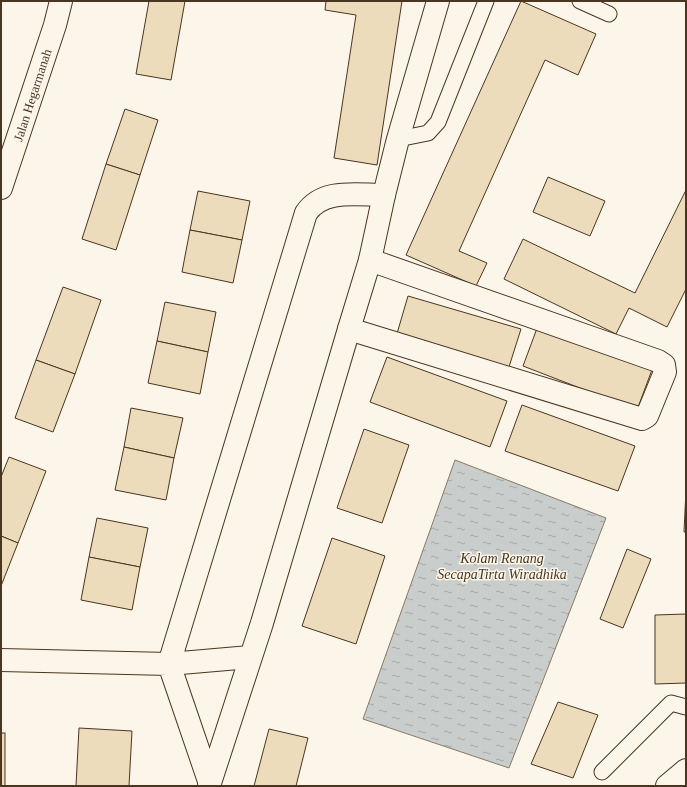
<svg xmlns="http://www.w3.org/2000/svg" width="687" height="787" viewBox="0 0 687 787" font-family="Georgia,serif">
<defs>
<pattern id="water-ripples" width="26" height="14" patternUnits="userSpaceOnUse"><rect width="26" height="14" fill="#c9cecd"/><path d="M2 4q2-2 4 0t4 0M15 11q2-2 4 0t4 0" fill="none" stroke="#a5a8a6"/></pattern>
</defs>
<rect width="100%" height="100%" fill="#fbf6e9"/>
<polygon fill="url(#water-ripples)" stroke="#887966" points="455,460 606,518 509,768 363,719"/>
<g fill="#ecdcbc" stroke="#4a3520">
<polygon points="149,1 185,1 171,80 136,74"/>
<polygon points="326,1 402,1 377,165 334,158 356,15 325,10"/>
<polygon points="521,1 596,34 578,75 545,60 459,251 487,263 476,286 406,255"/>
<polygon points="125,109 158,120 140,175 106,164"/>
<polygon points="106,164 140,175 116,250 82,239"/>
<polygon points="548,177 605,201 590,236 533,212"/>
<polygon points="686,190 686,289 667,327 629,308 616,334 504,279 523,239 635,293"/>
<polygon points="198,191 250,201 242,240 190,230"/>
<polygon points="190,230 242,240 233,283 182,272"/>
<polygon points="63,287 101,300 75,374 36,360"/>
<polygon points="408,296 521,329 508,370 396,337"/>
<polygon points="165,302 216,312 208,352 157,341"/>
<polygon points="539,323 653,367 637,410 523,366"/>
<polygon points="157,341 208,352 200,394 148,383"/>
<polygon points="387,357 507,401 490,447 370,402"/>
<polygon points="36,360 75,374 53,432 15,418"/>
<polygon points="522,405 635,446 618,491 505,451"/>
<polygon points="131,408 183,418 174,458 124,447"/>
<polygon points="364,429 409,445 382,523 337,508"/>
<polygon points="124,447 174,458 166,500 115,490"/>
<polygon points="9,457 46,471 18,543 1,536 1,477"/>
<polygon points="686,490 686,532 684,532"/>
<polygon points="97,518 148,528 140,567 89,557"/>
<polygon points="1,536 18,543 1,586"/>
<polygon points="332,538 385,556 356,644 302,626"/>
<polygon points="627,549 651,559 623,628 600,619"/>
<polygon points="89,557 140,567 132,610 81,600"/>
<polygon points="686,614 686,683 655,684 655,615"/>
<polygon points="558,702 598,715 573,778 531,764"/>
<polygon points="79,728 132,731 129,786 76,786"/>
<polygon points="269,729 308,738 296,786 254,786"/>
<rect x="1" y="733" width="4" height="53"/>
</g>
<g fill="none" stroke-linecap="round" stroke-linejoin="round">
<defs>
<g id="lane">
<polyline points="580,1 609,14"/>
<polyline points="398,139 428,133 438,122 486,1"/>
<polyline points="602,772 671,703 686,707"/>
</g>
<g id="street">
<polyline points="1,188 55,25 61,1"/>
<polyline points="349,329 642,419 647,416 665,372 664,365 658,361 370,260"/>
<path d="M 250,657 L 169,664 L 306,213 C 323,188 357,195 384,195"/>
<polyline points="1,660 169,664 210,784"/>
<polyline points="209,786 262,623 349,329 370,260 384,195 398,139 438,1"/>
</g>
<polyline id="secondary" points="667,786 686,770"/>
</defs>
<use href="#lane" stroke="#4a3520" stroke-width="17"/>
<use href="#street" stroke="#4a3520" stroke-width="24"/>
<use href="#secondary" stroke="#4a3520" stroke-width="24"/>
<use href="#lane" stroke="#fbf6e9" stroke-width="15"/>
<use href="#street" stroke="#fbf6e9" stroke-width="22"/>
<use href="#secondary" stroke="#fbf6e9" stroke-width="22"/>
</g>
<g text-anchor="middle" stroke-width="3" stroke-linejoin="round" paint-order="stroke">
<g font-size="13" fill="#4a3520" stroke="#fbf6e9">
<text transform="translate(32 95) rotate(-72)" y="5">Jalan Hegarmanah</text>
</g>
<g font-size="14" font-style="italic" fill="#4a3520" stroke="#fbf6e9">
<text x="502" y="563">Kolam Renang<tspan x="502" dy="16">SecapaTirta Wiradhika</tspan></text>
</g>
</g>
<rect width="687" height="787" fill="none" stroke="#4a3520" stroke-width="4"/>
</svg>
